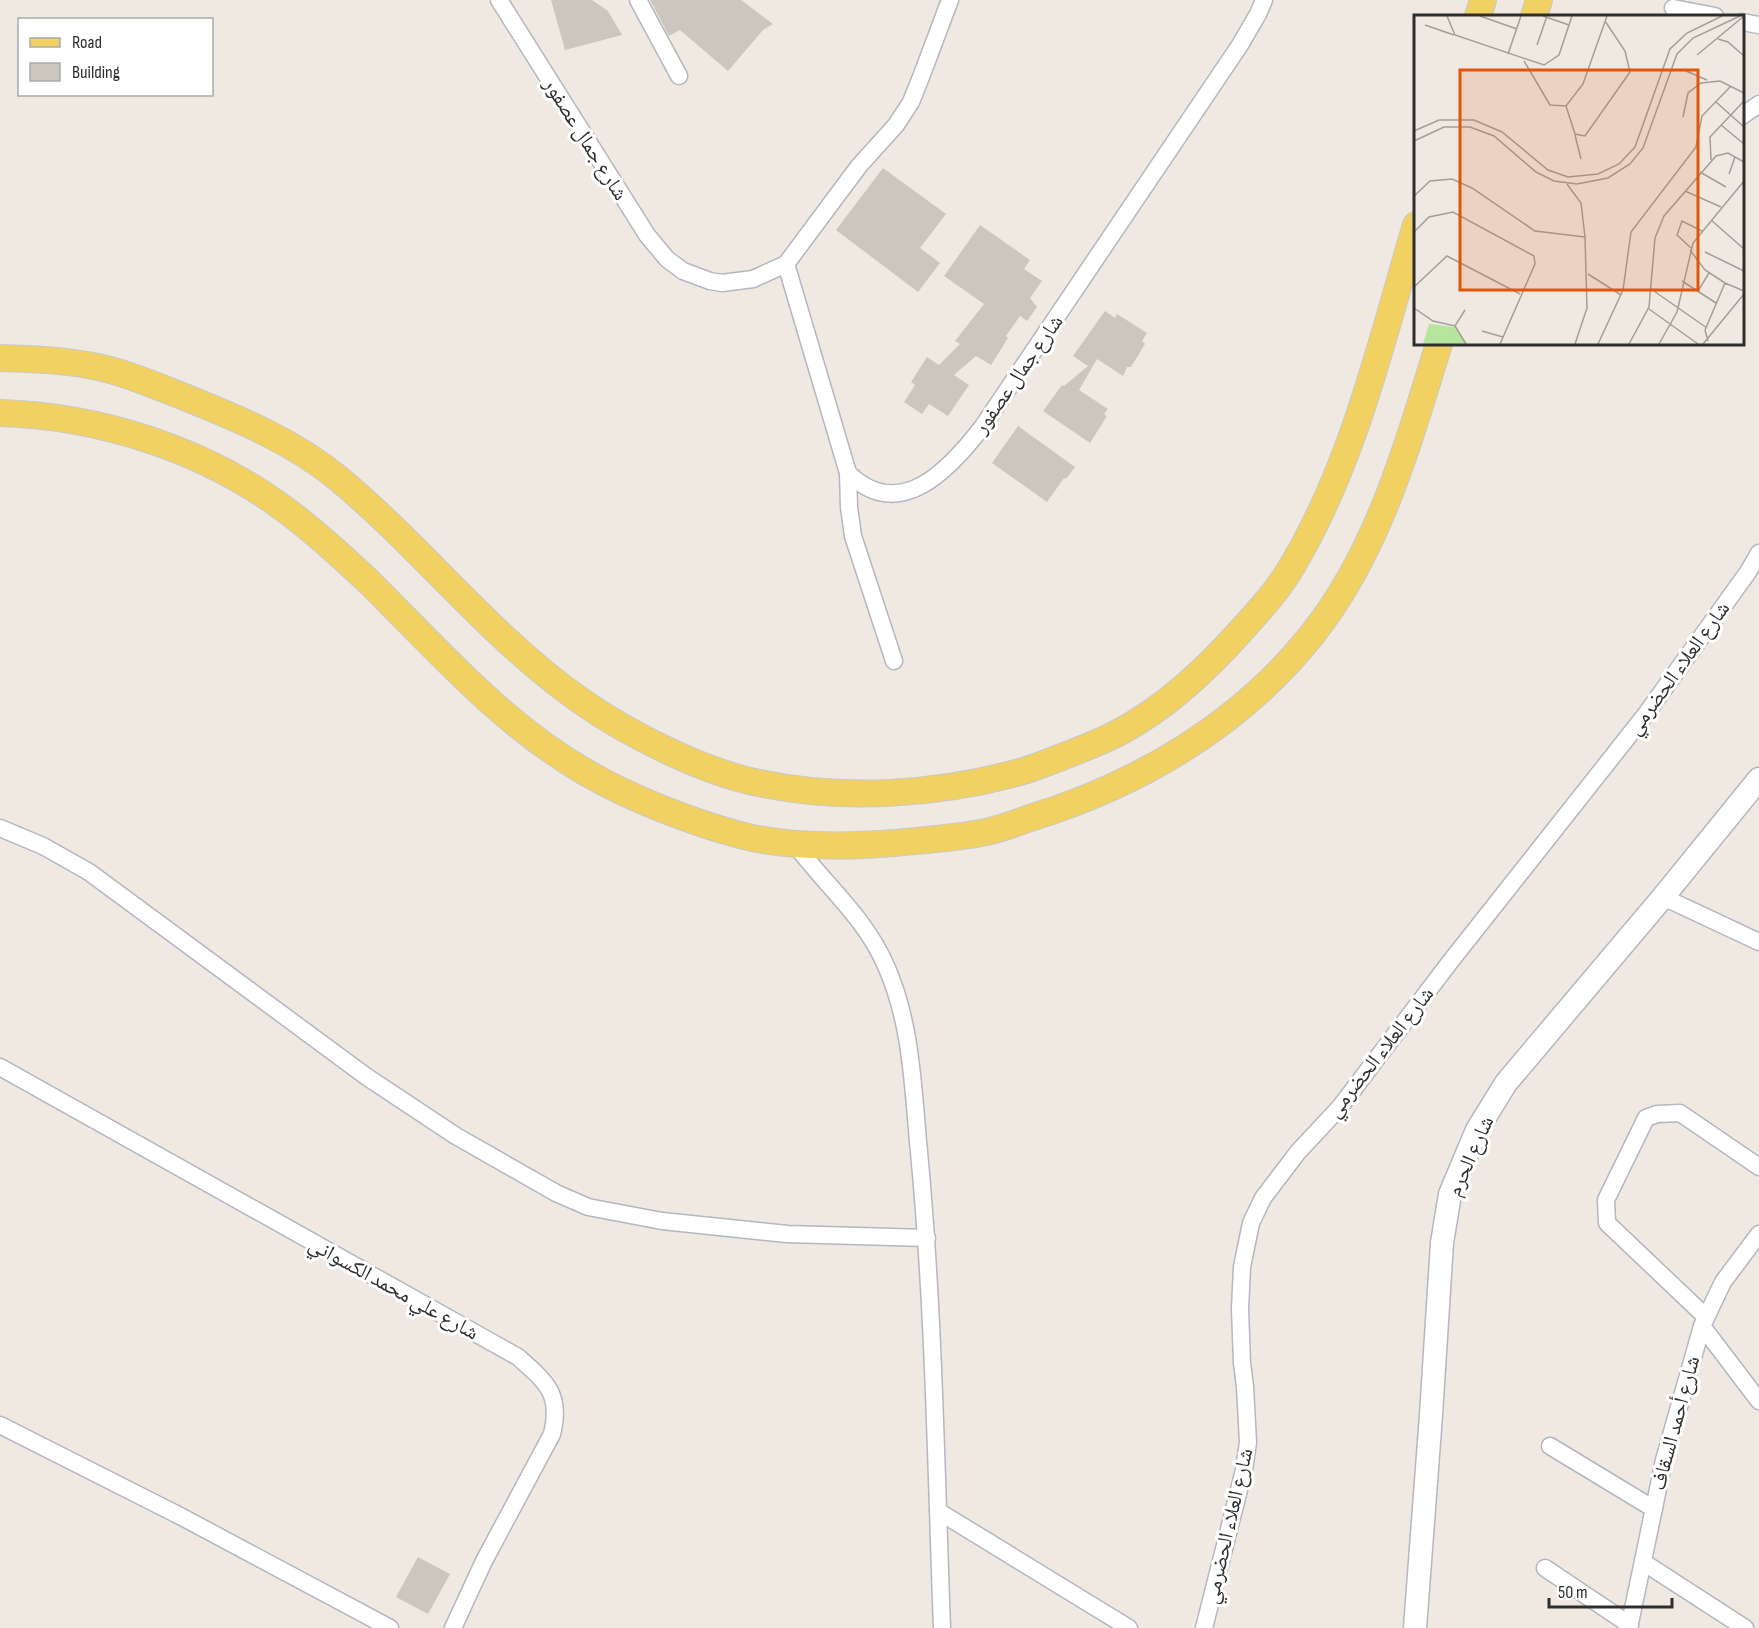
<svg xmlns="http://www.w3.org/2000/svg" width="1759" height="1628" viewBox="0 0 1759 1628" font-family="'Sofia Sans Condensed','Noto Naskh Arabic',sans-serif">
<rect width="100%" height="100%" fill="#efe9e1"/>
<g fill="#cbc7bf">
<polygon points="551,0 592,0 608,11 622,35 565,50"/>
<polygon points="650,0 741,0 773,24 763,30 728,71 680,30 669,36"/>
<polygon points="883,168 946,214 920,248 940,263 918,292 836,230"/>
<polygon points="980,225 1030,260 1024,269 1042,281 1030,298 1037,307 1027,321 1020,316 1006,336 1008,338 991,365 976,356 954,375 969,385 948,416 929,404 922,414 904,402 915,385 911,382 927,357 939,365 960,344 955,341 984,304 944,276"/>
<polygon points="1105,311 1115,318 1117,314 1147,333 1142,341 1145,344 1131,367 1127,367 1123,376 1097,359 1079,390 1108,409 1104,414 1107,416 1090,443 1043,411 1062,385 1064,386 1088,366 1073,356"/>
<polygon points="1018,426 1075,467 1066,479 1064,478 1047,502 992,463"/>
<polygon points="418,1557 450,1574 428,1614 396,1597"/>
</g>
<g fill="none" stroke-linecap="round" stroke-linejoin="round">
<defs>
<g id="street">
<polyline points="499,0 647,235 667,259 683,271 710,281 722,283 753,279 786,264 859,166 896,125 911,102 921,77 950,0"/>
<polyline points="638,0 679,76"/>
<polyline points="1673,8 1715,16"/>
<polyline points="1742,22 1759,25"/>
<polyline points="1742,116 1759,104"/>
<path d="M 786,264 L 848,473 C 900,524 950,469 983,426 L 1240,45 L 1258,14 L 1264,0"/>
<polyline points="848,473 849,507 853,536 894,661"/>
<polyline points="0,828 43,846 89,872 367,1077 456,1136 556,1193 588,1207 662,1221 787,1234 927,1238"/>
<path d="M 794,843 C 825,885 865,917 886,966 C 912,1024 913,1090 919,1152 C 934,1310 936,1469 942,1628"/>
<polyline points="1663,897 1759,942"/>
<path d="M 0,1067 L 518,1357 C 546,1382 562,1394 552,1434 L 484,1561 L 453,1628"/>
<polyline points="1706,1317 1607,1223 1606,1200 1646,1118 1657,1114 1680,1113 1759,1167"/>
<polyline points="1702,1326 1759,1401"/>
<polyline points="0,1425 182,1517 390,1628"/>
<polyline points="1550,1446 1654,1509"/>
<polyline points="938,1511 1129,1628"/>
<polyline points="1643,1562 1745,1628"/>
<polyline points="1545,1568 1630,1625"/>
<polyline points="1204,1628 1244,1470 1248,1442 1245,1387 1242,1363 1240,1309 1242,1267 1251,1223 1263,1198 1298,1152 1340,1107 1450,962 1646,714 1748,572 1759,553"/>
<polyline points="1629,1628 1664,1460 1702,1326 1723,1282 1759,1234"/>
</g>
<polyline id="secondary" points="1415,1628 1431,1415 1442,1243 1450,1194 1477,1130 1506,1083 1663,897 1759,779"/>
<g id="primary">
<polyline points="1478,16 1483,0"/>
<polyline points="1534,16 1539,0"/>
<path d="M 0,358 C 32,359 62,360 93,366 C 124,372 154,385 182,396 C 237,418 293,441 339,479 C 423,549 491,638 581,701 C 628,734 703,772 759,783 C 844,801 936,795 1020,772 C 1034,768 1049,762 1064,756 C 1090,746 1116,736 1140,720 C 1177,697 1209,666 1238,634 C 1257,613 1276,593 1291,568 C 1354,463 1381,342 1416,225"/>
<path d="M 0,413 C 99,416 203,449 283,508 C 313,530 340,555 367,580 C 437,649 500,723 587,773 C 630,798 691,822 740,835 C 789,848 845,847 895,843 C 925,840 957,838 986,832 C 1001,829 1016,823 1030,818 C 1138,785 1240,725 1311,636 C 1379,551 1407,446 1439,344"/>
</g>
</defs>
<use href="#street" stroke="#b4b7c1" stroke-width="19"/>
<use href="#secondary" stroke="#b4b7c1" stroke-width="25"/>
<use href="#primary" stroke="#c9c9c9" stroke-width="28"/>
<use href="#street" stroke="#fff" stroke-width="16"/>
<use href="#secondary" stroke="#fff" stroke-width="22"/>
<use href="#primary" stroke="#f2d163" stroke-width="26"/>
</g>
<g text-anchor="middle" stroke-width="6" stroke-linejoin="round" paint-order="stroke">
<g font-size="21" fill="#2e2e2e" stroke="#fff">
<text transform="translate(586 139) rotate(58)" y="7">شارع جمال عصفور</text>
<text transform="translate(1018 374) rotate(-55)" y="7">شارع جمال عصفور</text>
<text transform="translate(1678 668) rotate(-54)" y="7">شارع العلاء الحضرمي</text>
<text transform="translate(1380 1052) rotate(-52)" y="7">شارع العلاء الحضرمي</text>
<text transform="translate(1470 1156) rotate(-66)" y="7">شارع الحرم</text>
<text transform="translate(394 1288) rotate(29)" y="7">شارع علي محمد الكسواني</text>
<text transform="translate(1675 1423) rotate(-75)" y="7">شارع أحمد السقاف</text>
<text transform="translate(1228 1526) rotate(-77)" y="7">شارع العلاء الحضرمي</text>
</g>
</g>
<g transform="translate(1414 15)">
<rect width="330" height="330" fill="#efe9e1"/>
<path d="M 15,309 L 41,312 L 52,329 L 9,329 Z" fill="#b6e59e"/>
<path fill="none" stroke="#a29e99" stroke-width="1.5" d="M 33,1 L 41,20 L 130,50 L 145,40 L 158,1M 66,1 L 103,14M 129,1 L 155,10M 11,10 L 40,20M 304,24 L 314,27 L 330,41M 123,30 L 133,1M 94,39 L 107,1M 283,40 L 330,1M 110,46 L 136,90 L 152,91 L 169,69 L 193,1M 272,56 L 293,65M 302,87 L 330,112M 152,91 L 161,119 L 171,121 L 216,57 L 211,36 L 191,6M 269,102 L 274,78 L 287,68 L 306,66 L 330,78M 307,110 L 330,129M 0,116 L 25,105 L 60,105 L 88,117 L 134,155 L 154,162 L 184,159 L 205,149 L 221,132 L 256,34 L 273,18 L 308,1M 161,120 L 167,144M 0,126 L 30,112 L 56,112 L 80,121 L 122,157 L 140,166 L 163,169 L 194,163 L 216,149 L 229,133 L 263,39 L 279,23 L 326,1M 297,145 L 296,122 L 330,86M 286,157 L 312,172M 315,159 L 321,142M 153,169 L 167,188 L 171,222 L 173,293 L 161,329M 271,176 L 307,192M 0,181 L 16,166 L 38,164 L 58,173 L 121,216 L 171,222M 297,205 L 330,234M 0,217 L 15,202 L 39,197 L 120,241 L 121,249 L 86,329M 277,233 L 263,220 L 268,206 L 288,216M 276,235 L 291,255 L 311,268M 291,237 L 330,256M 174,259 L 207,280M 268,266 L 302,288M 0,272 L 33,241 L 106,279M 237,274 L 293,313M 284,276 L 295,258M 0,293 L 19,306 L 41,311 L 51,295M 235,294 L 284,329M 41,311 L 52,329M 68,316 L 89,322M 294,326 L 291,315 L 311,268 L 330,276M 184,329 L 209,275 L 217,217 L 282,132 L 288,101 L 317,71M 215,329 L 235,292 L 241,223 L 250,201 L 302,141 L 314,138 L 330,147M 245,329 L 263,297 L 279,228 L 330,166M 289,329 L 330,279"/>
<path fill="#df570e" fill-opacity="0.15" stroke="#df570e" stroke-width="3" d="M 46,55 L 284,55 L 284,275 L 46,275 Z"/>
<rect width="330" height="330" fill="none" stroke="#2e2e2e" stroke-width="3"/>
</g>
<rect x="18" y="18" width="195" height="78" fill="#ffffff" stroke="#ababab" stroke-width="1.5"/>
<rect x="30" y="38" width="30" height="9" fill="#f2d163" stroke="#ababab" stroke-width="1.5"/>
<text x="72" y="48" font-size="18" fill="#2e2e2e">Road</text>
<rect x="30" y="63" width="30" height="18" fill="#cbc7bf" stroke="#ababab" stroke-width="1.5"/>
<text x="72" y="78" font-size="18" fill="#2e2e2e">Building</text>
<path d="M1549 1598v9h123v-9" fill="none" stroke="#2e2e2e" stroke-width="3"/>
<text x="1558" y="1598" font-size="18" fill="#2e2e2e" stroke="#ffffff" stroke-width="4.5" paint-order="stroke">50 m</text>
</svg>
